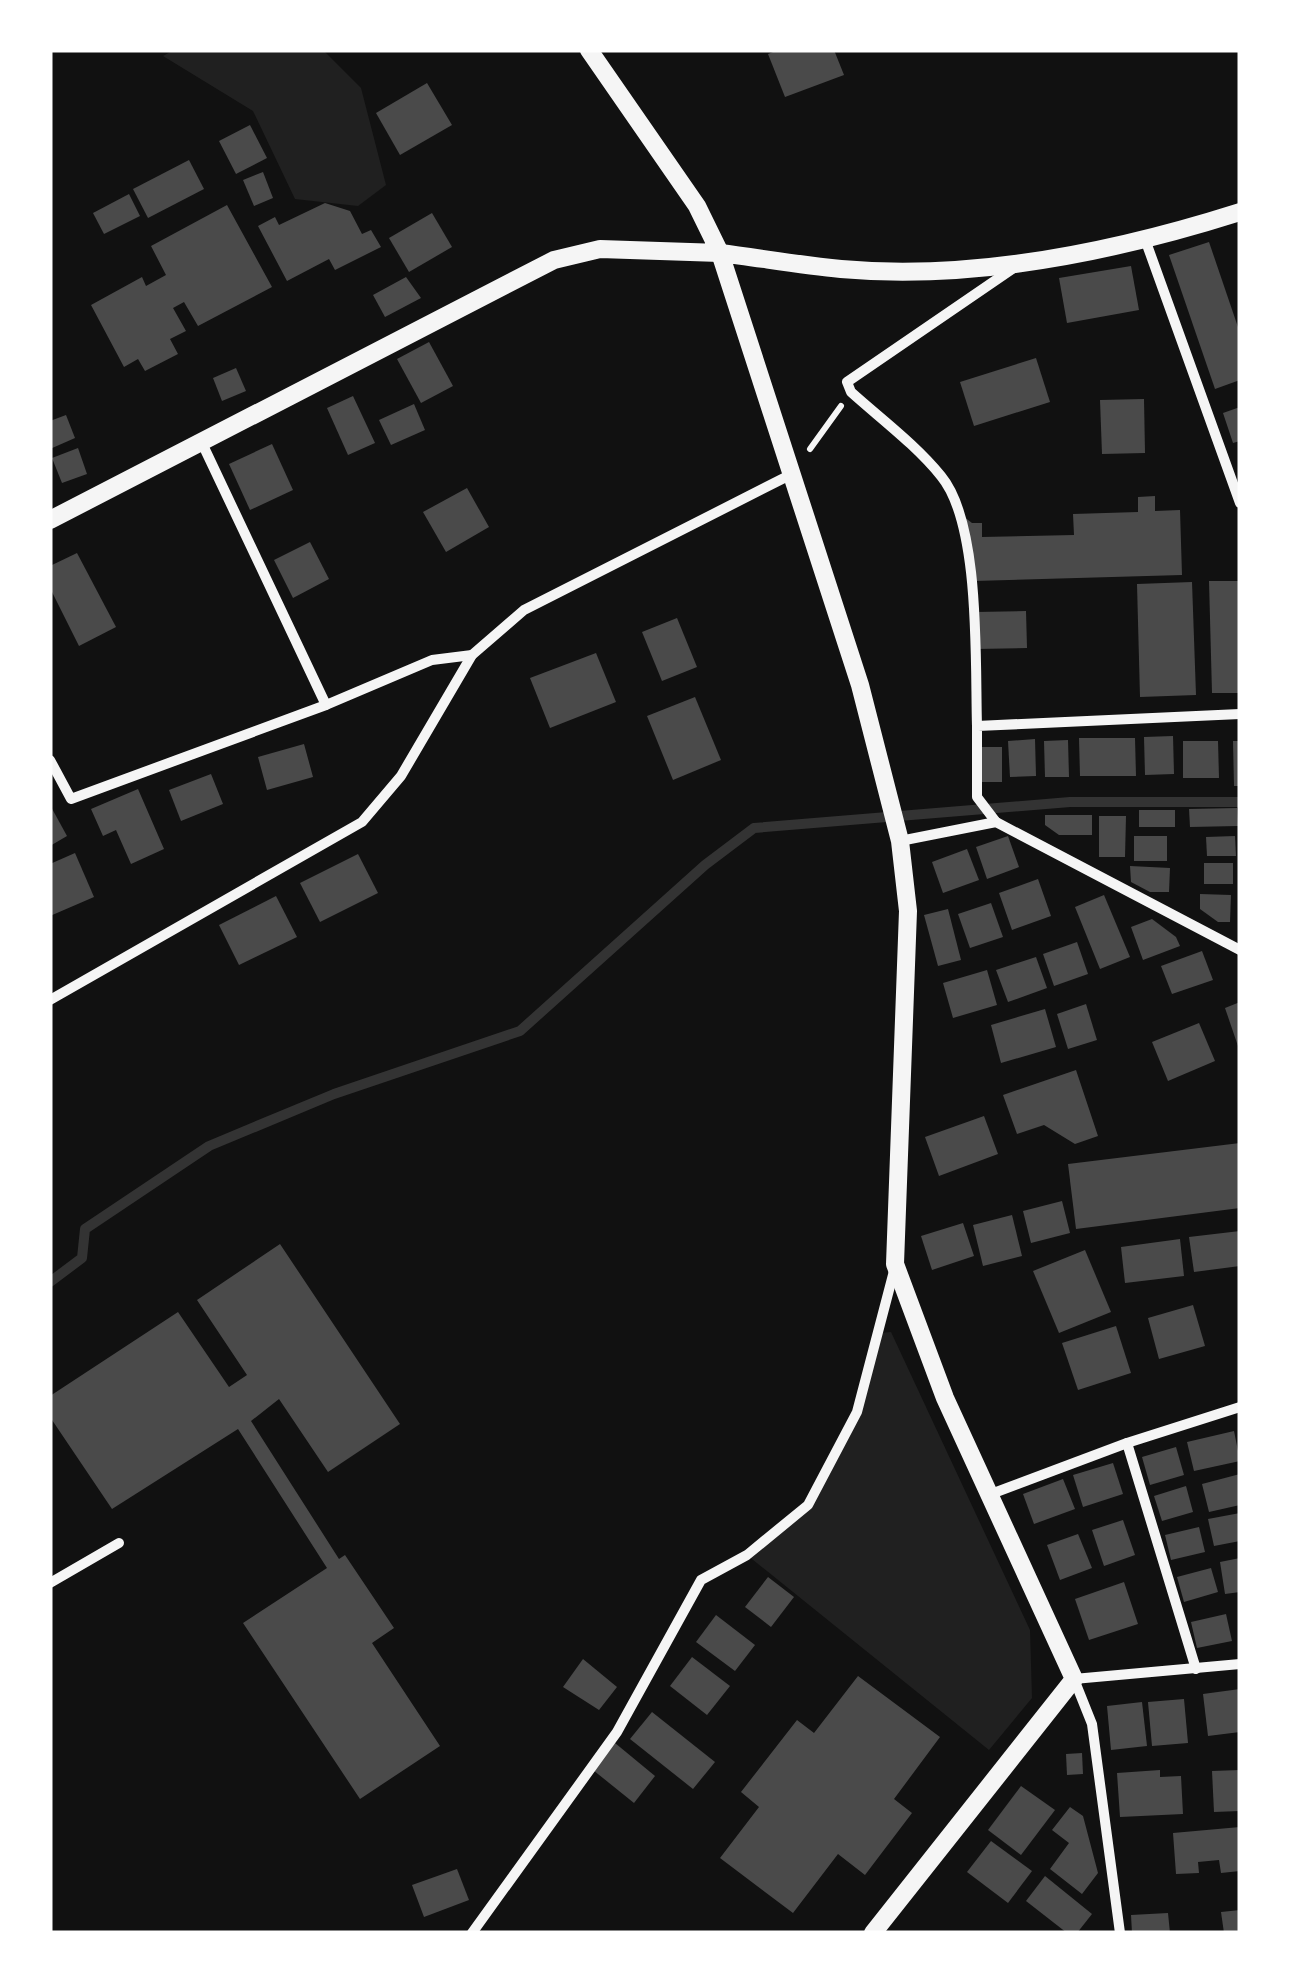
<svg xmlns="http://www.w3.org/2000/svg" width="1290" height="1983" viewBox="0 0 1290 1983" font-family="Spectral,serif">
<rect width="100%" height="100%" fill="#111"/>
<g fill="#202020">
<polygon points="174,50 323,50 361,88 386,185 358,206 295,199 253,111 163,56"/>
<polygon points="891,1332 1030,1630 1032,1698 989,1750 747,1555 808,1505 837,1458 879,1333"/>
</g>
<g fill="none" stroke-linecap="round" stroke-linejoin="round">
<polyline stroke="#333" stroke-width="10" points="50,1282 82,1258 85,1229 209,1146 334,1094 520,1031 705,865 754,828 1070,802 1240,802"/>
</g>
<g fill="#4a4a4a">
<polygon points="778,50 834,50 844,75 785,97 768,54"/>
<polygon points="427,83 452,125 400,155 376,113"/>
<polygon points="250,125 267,158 236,174 219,141"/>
<polygon points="189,160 204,189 148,218 133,189"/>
<polygon points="263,172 273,198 254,206 243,180"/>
<polygon points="129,194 140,216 104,234 93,213"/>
<polygon points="325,203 350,211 362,234 371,230 381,247 335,270 329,259 287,281 258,226 275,217 279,225"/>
<polygon points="227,205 272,287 198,326 184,302 173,308 186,331 170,339 178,354 145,371 138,359 124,367 91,305 142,277 146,286 166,275 151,246"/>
<polygon points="432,213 452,247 409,272 389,238"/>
<polygon points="1209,242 1240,333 1240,380 1215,389 1169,255"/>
<polygon points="1131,266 1139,310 1067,323 1059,278"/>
<polygon points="406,277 421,298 385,317 373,295"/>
<polygon points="429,342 453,386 421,403 397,359"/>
<polygon points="1036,358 1050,402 974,426 960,382"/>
<polygon points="236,368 246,391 222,401 213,378"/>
<polygon points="353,396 375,443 348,455 327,408"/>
<polygon points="1144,399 1145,453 1102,454 1100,400"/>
<polygon points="414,404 425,430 391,445 379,420"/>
<polygon points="1240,407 1240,441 1233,443 1223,413"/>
<polygon points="66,415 75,438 50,449 50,421"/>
<polygon points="272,444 293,490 250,510 229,464"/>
<polygon points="78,448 87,474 62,483 52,458"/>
<polygon points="467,488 489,527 446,552 423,512"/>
<polygon points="1155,496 1155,511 1180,510 1182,575 974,581 959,513 972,523 982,523 982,537 1074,535 1073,514 1138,512 1138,497"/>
<polygon points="310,542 329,579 293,598 274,560"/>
<polygon points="77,553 116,627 79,646 50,588 50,566"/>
<polygon points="1209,581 1240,581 1240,693 1212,693"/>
<polygon points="1192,582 1196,695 1140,697 1137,584"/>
<polygon points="1026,611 1027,648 976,649 975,612"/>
<polygon points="677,618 697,667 662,681 642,632"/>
<polygon points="596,653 616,702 550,728 530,678"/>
<polygon points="695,697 721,760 673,780 647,716"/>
<polygon points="1173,736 1174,774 1145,775 1144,737"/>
<polygon points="1079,738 1135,738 1136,776 1080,776"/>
<polygon points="1035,739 1036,776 1010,777 1008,741"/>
<polygon points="1068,740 1069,777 1045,777 1044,741"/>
<polygon points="1183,741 1218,741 1219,778 1183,778"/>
<polygon points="1233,741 1240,741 1240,786 1234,786"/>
<polygon points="304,744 313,777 267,790 258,757"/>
<rect x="980" y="747" width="22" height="35"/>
<polygon points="211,774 223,804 181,821 169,790"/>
<polygon points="138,789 164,849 131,864 116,830 103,836 91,809"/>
<polygon points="50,805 67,836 50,846"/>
<polygon points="1237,808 1238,826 1190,827 1189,809"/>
<rect x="1139" y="810" width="36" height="17"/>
<polygon points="1045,815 1092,815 1092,835 1059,835 1045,825"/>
<polygon points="1099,816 1126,816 1125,857 1099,857"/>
<polygon points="1008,836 1019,867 987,879 976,847"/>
<rect x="1134" y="836" width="33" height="25"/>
<polygon points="1235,836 1236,856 1207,856 1206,837"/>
<polygon points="967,849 979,880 943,893 932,862"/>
<polygon points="75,853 94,897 50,916 50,864"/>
<polygon points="358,854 378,893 320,922 300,883"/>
<rect x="1204" y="863" width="29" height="21"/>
<polygon points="1130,866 1170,868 1169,892 1150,892 1131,882"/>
<polygon points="1038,879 1051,916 1012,930 999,893"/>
<polygon points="1200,894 1231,895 1230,922 1218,922 1200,909"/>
<polygon points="1104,895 1130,957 1100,969 1075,907"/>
<polygon points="276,896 297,937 239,965 219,925"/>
<polygon points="991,903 1003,937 970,948 958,914"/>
<polygon points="948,909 961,960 938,966 924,915"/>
<polygon points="1152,919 1176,937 1180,946 1143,960 1131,927"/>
<polygon points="1077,942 1088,974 1054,986 1043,954"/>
<polygon points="1202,951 1213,980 1172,994 1161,966"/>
<polygon points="1036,957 1047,988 1008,1002 996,970"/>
<polygon points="987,970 997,1005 953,1018 943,983"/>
<polygon points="1240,1002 1240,1048 1239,1049 1225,1008"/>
<polygon points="1086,1004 1097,1040 1068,1049 1057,1014"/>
<polygon points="1045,1009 1056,1047 1001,1063 991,1025"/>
<polygon points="1199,1023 1215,1061 1168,1081 1152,1042"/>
<polygon points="1076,1070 1098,1136 1075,1144 1044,1125 1017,1134 1003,1095"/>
<polygon points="984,1116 998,1154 939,1176 925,1137"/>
<polygon points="1240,1143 1240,1208 1076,1229 1068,1164"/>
<polygon points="1062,1201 1070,1233 1031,1243 1023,1211"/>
<polygon points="1012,1215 1022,1256 983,1266 973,1225"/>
<polygon points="963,1223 974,1256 932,1270 921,1236"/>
<polygon points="1240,1231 1240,1266 1194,1272 1189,1237"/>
<polygon points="1180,1239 1184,1276 1125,1283 1121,1247"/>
<polygon points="280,1244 400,1424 328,1472 279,1399 251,1421 339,1559 345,1555 394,1628 372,1643 440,1746 360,1799 243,1623 327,1568 238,1429 112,1509 50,1417 50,1396 178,1312 229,1387 247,1375 197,1300"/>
<polygon points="1085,1250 1111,1312 1059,1333 1033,1271"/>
<polygon points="1193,1305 1205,1346 1159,1359 1148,1318"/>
<polygon points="1116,1326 1131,1373 1078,1390 1062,1343"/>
<polygon points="1234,1431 1240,1461 1194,1471 1187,1442"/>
<polygon points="1176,1447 1184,1475 1150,1485 1142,1457"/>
<polygon points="1113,1463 1123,1494 1083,1507 1073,1475"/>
<polygon points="1240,1474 1240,1505 1209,1512 1202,1484"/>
<polygon points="1063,1479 1075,1509 1034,1524 1023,1494"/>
<polygon points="1186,1486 1193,1512 1162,1521 1154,1496"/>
<polygon points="1240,1513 1240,1541 1214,1546 1208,1519"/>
<polygon points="1123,1520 1135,1555 1104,1566 1092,1530"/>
<polygon points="1199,1527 1205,1552 1171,1560 1165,1535"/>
<polygon points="1078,1534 1092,1568 1060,1580 1047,1545"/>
<polygon points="1240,1558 1240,1592 1225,1594 1220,1562"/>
<polygon points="1211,1568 1218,1592 1184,1602 1177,1577"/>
<polygon points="768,1577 794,1597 771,1627 745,1607"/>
<polygon points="1124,1582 1138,1624 1089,1640 1075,1599"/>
<polygon points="1226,1614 1232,1641 1197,1648 1191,1622"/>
<polygon points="716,1615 755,1645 735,1671 696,1642"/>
<polygon points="692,1657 730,1686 707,1715 670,1686"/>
<polygon points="583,1659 617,1687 599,1710 563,1687"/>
<polygon points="858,1676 940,1737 894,1799 912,1813 865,1875 838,1854 793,1913 720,1858 759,1807 741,1792 797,1720 814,1733"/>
<polygon points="1240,1689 1240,1732 1208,1736 1203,1694"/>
<polygon points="1184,1699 1188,1743 1152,1746 1148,1702"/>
<polygon points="1142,1702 1147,1746 1111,1750 1107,1706"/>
<polygon points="652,1712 715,1762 693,1789 630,1739"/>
<polygon points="615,1743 655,1776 634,1803 593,1770"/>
<polygon points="1082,1753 1083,1774 1067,1775 1066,1754"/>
<polygon points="1160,1770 1160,1777 1181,1776 1183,1814 1120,1817 1117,1773"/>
<polygon points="1240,1770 1240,1811 1214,1812 1212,1771"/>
<polygon points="1021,1786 1055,1810 1021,1855 988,1830"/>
<polygon points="1070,1807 1083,1816 1098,1873 1082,1894 1050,1869 1069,1843 1052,1830"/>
<polygon points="1240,1827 1240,1871 1221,1873 1219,1860 1198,1862 1199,1873 1176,1874 1173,1833"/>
<polygon points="991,1841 1032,1871 1008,1903 967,1872"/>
<polygon points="457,1869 469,1900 424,1917 412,1885"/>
<polygon points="1045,1876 1092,1914 1077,1933 1067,1933 1026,1901"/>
<polygon points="1240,1910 1240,1933 1224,1933 1221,1912"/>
<polygon points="1168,1913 1170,1933 1132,1933 1131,1915"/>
</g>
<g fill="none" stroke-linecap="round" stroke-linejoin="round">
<polyline stroke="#f5f5f5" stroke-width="6" points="810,449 841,406"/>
<g stroke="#f5f5f5" stroke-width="10">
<polyline points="1146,242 1240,503"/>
<polyline points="201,441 326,705 432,660 472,655"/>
<path d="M 977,726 C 975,664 981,524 941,476 C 916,445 881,419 851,392 L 847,382 L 1015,267"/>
<polyline points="50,760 71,799 326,705"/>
<polyline points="996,822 977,797 977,726 1240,714"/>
<polyline points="900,841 996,822 1240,950"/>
<polyline points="50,1000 362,822 401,776 472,655 524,610 792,474"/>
<polyline points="991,1494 1127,1443"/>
<polyline points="50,1583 119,1543"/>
<polyline points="1196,1669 1127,1443 1240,1407"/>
<polyline points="472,1933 617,1732 701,1580 747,1555 808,1505 857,1412 894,1271"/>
<polyline points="1120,1933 1092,1724 1074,1679 1240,1664"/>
</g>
<g stroke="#f5f5f5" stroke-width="18">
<polyline points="50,520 554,260 600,249 720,253 697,206 589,50"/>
<path d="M 873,1933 L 1074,1679 L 945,1398 L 895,1264 L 908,911 L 900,841 L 860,685 L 720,253 C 760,258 801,265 841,269 C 975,281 1114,252 1240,212"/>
</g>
</g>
<rect width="1290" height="1983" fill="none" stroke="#ffffff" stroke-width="105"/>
</svg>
